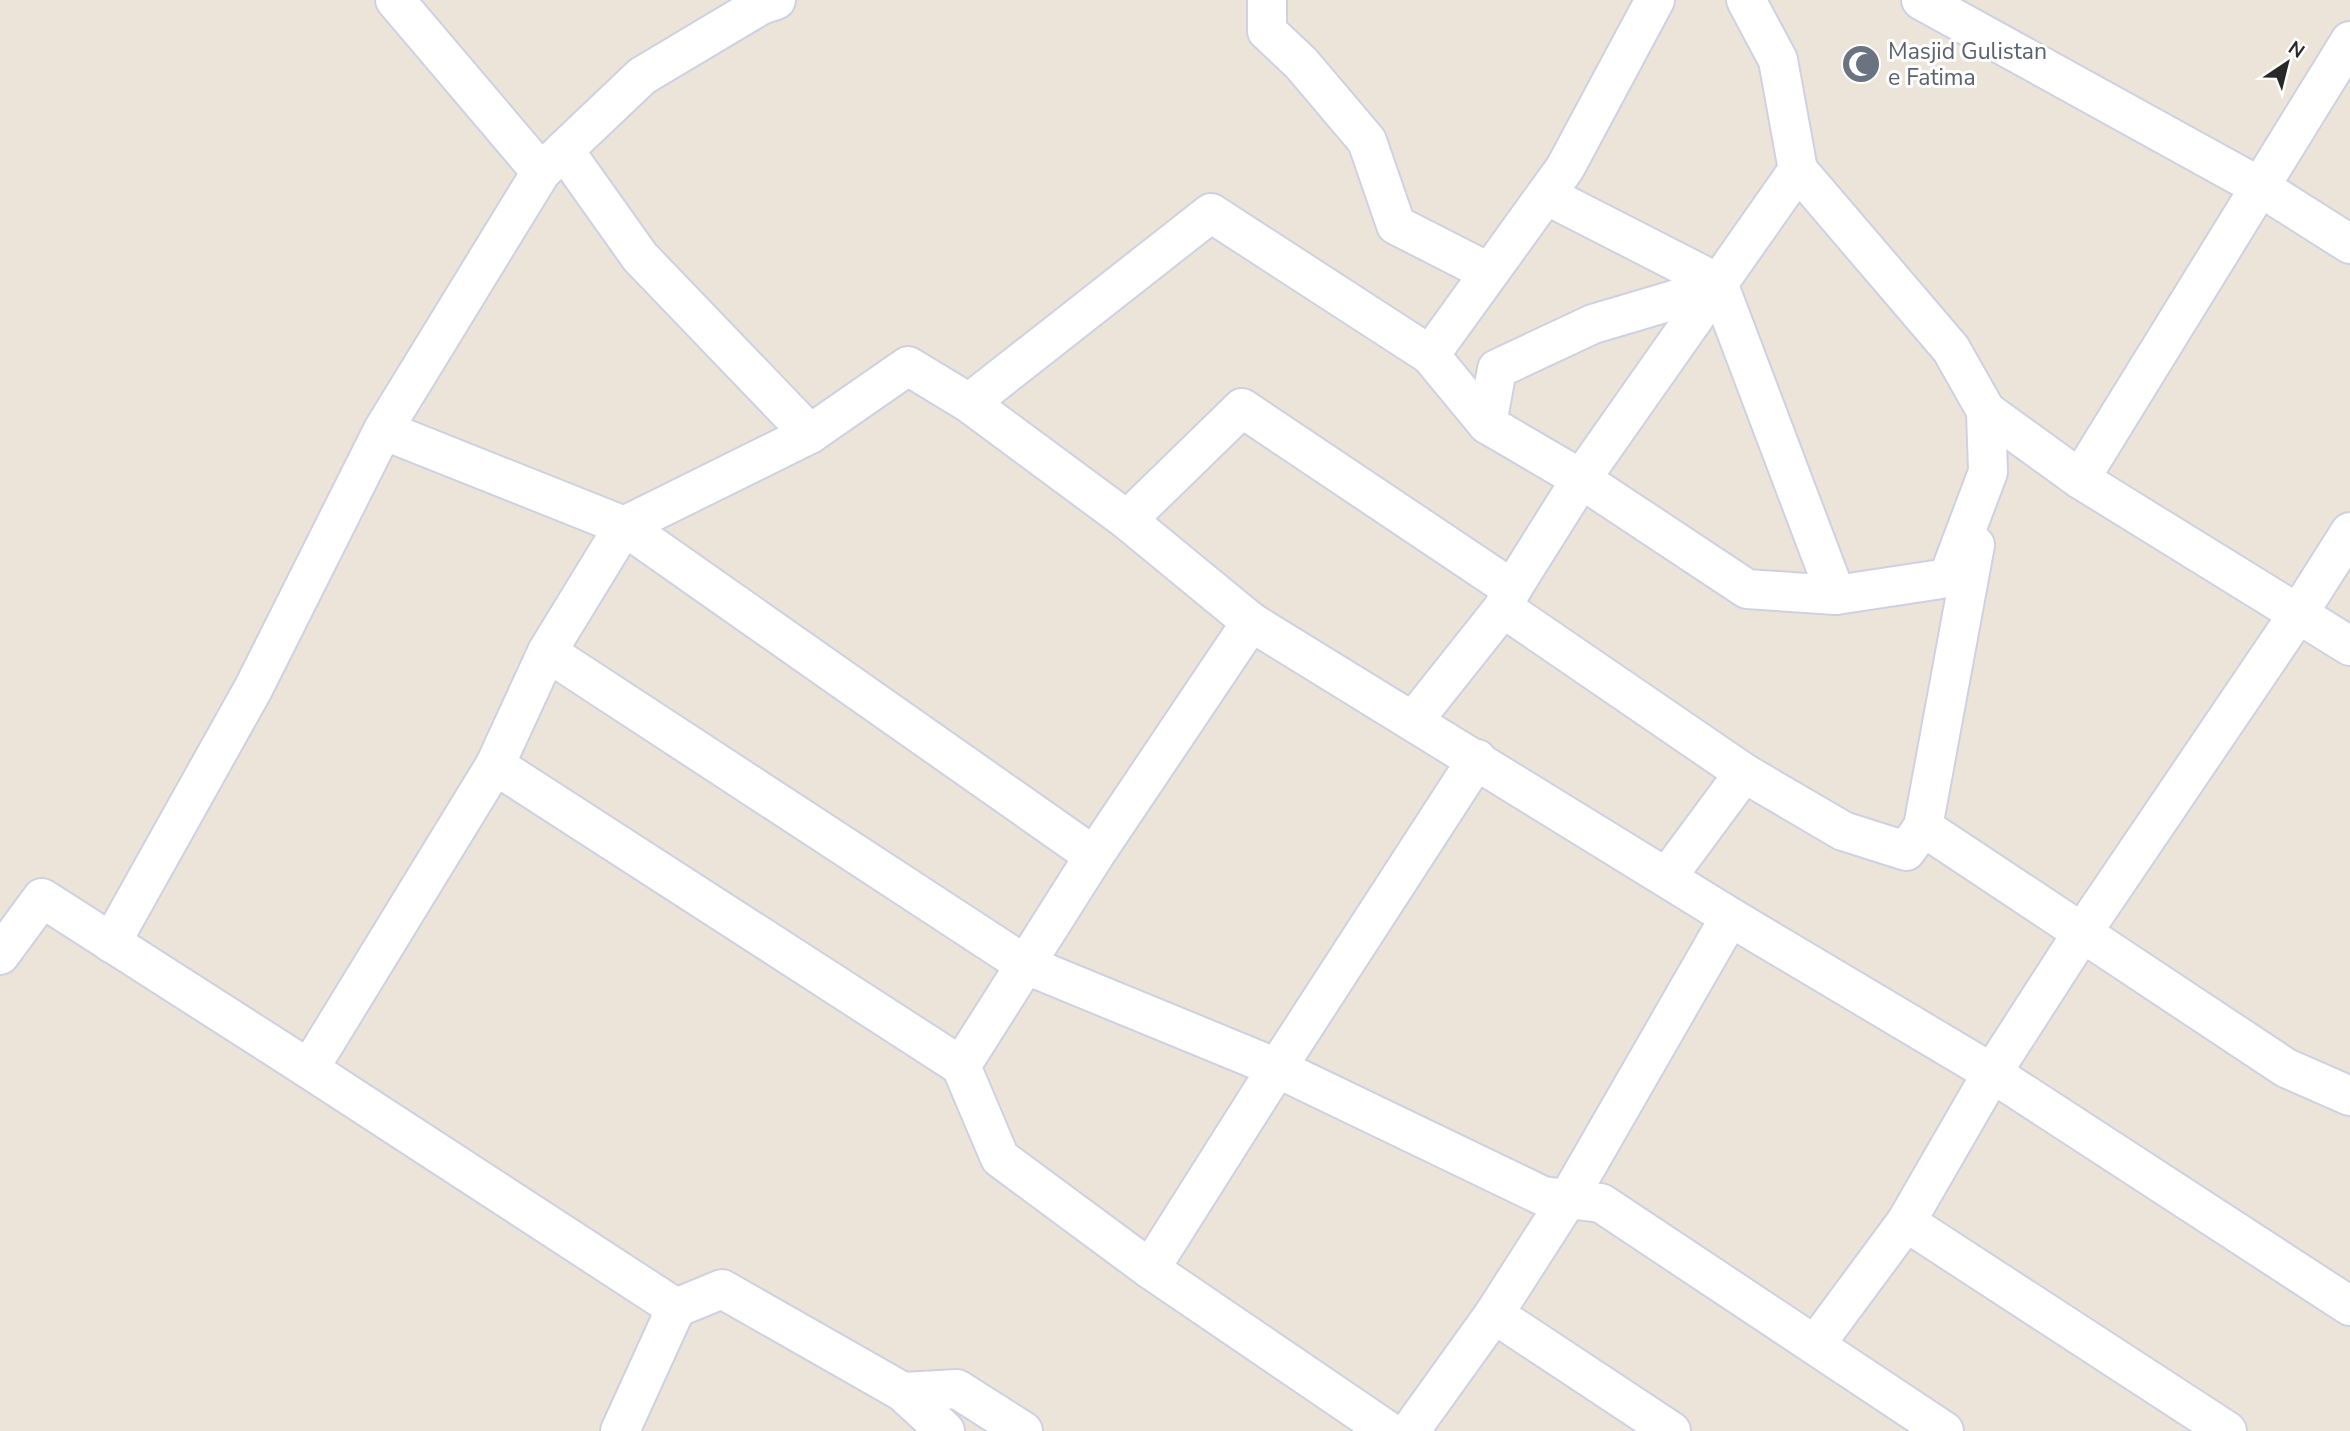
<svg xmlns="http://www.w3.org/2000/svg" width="2350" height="1431" viewBox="0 0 2350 1431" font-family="'Nunito Sans',sans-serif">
<rect width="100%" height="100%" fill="#ece4d8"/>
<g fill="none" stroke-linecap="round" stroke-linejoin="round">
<defs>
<g id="minor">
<polyline points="395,0 541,172"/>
<polyline points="1267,0 1267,31 1301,63 1367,141 1396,225 1488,272"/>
<polyline points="1921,0 2260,187 2350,244"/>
<polyline points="564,150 640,257 810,434"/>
<polyline points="1546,195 1718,283 1836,595"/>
<polyline points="1430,355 1565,168 1655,0"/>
<polyline points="969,403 1211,213 1430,355 1487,424 1581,479 1747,589 1836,595 1948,578 1988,472 1986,411 1951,349 1798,170 1778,60 1746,0"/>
<polyline points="1986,411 2080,479 2350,646"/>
<polyline points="1487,424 1497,369 1593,324 1674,300 1718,283"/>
<polyline points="383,430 624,526 1094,856"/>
<polyline points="2080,479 2350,41"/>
<polyline points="1127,520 1242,408 1512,589"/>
<polyline points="1503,608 1744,773 1843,831 1906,851 1923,827 1975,545"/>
<polyline points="547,652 1024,964 1277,1068 1543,1196 1601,1203 1944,1431"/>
<polyline points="1414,720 1503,608 1512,589 1581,479 1798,170"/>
<polyline points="495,765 961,1066 1094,856 1251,622"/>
<polyline points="1923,827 2286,1068 2350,1096"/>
<polyline points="1667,877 1744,773"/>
<polyline points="111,943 253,689 383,430 541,172 642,76 761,5 776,0"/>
<polyline points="0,955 42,898 309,1069 676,1308 722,1289 903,1392 957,1389 1023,1431"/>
<polyline points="961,1066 1000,1158 1150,1269 1388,1431"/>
<polyline points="309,1069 495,765 547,652 624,526 810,434 908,366 969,403 1127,520 1251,622 1730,917 1992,1073 2350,1306"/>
<polyline points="1906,1222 2227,1431"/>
<polyline points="1150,1269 1277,1068 1477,759"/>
<polyline points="1494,1314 1671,1431"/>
<polyline points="1815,1345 1906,1222 1992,1073 2082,933 2298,614 2350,532"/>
<polyline points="903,1392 945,1431"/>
<polyline points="620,1431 676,1308"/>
<polyline points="1410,1431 1494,1314 1569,1197 1730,917"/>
</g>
</defs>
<use href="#minor" stroke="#ced1e3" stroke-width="42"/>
<use href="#minor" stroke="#fff" stroke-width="38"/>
</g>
<defs>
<symbol id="mosque-disc" viewBox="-11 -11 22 22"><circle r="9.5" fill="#6b7280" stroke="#fff"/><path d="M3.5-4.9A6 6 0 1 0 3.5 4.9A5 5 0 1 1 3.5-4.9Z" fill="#fff"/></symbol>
</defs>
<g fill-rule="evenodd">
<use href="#mosque-disc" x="1839" y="42" width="44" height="44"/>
</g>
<g text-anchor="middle" stroke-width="6" stroke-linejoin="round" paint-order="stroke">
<g font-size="23" fill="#5b616d" stroke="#fff" text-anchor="start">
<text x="1888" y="59">Masjid Gulistan<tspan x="1888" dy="26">e Fatima</tspan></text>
</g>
</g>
<g transform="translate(2287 63) rotate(35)" stroke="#ffffff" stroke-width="5" paint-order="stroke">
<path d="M0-5L12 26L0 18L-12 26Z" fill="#282828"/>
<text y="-10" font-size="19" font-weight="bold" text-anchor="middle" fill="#282828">N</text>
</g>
</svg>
